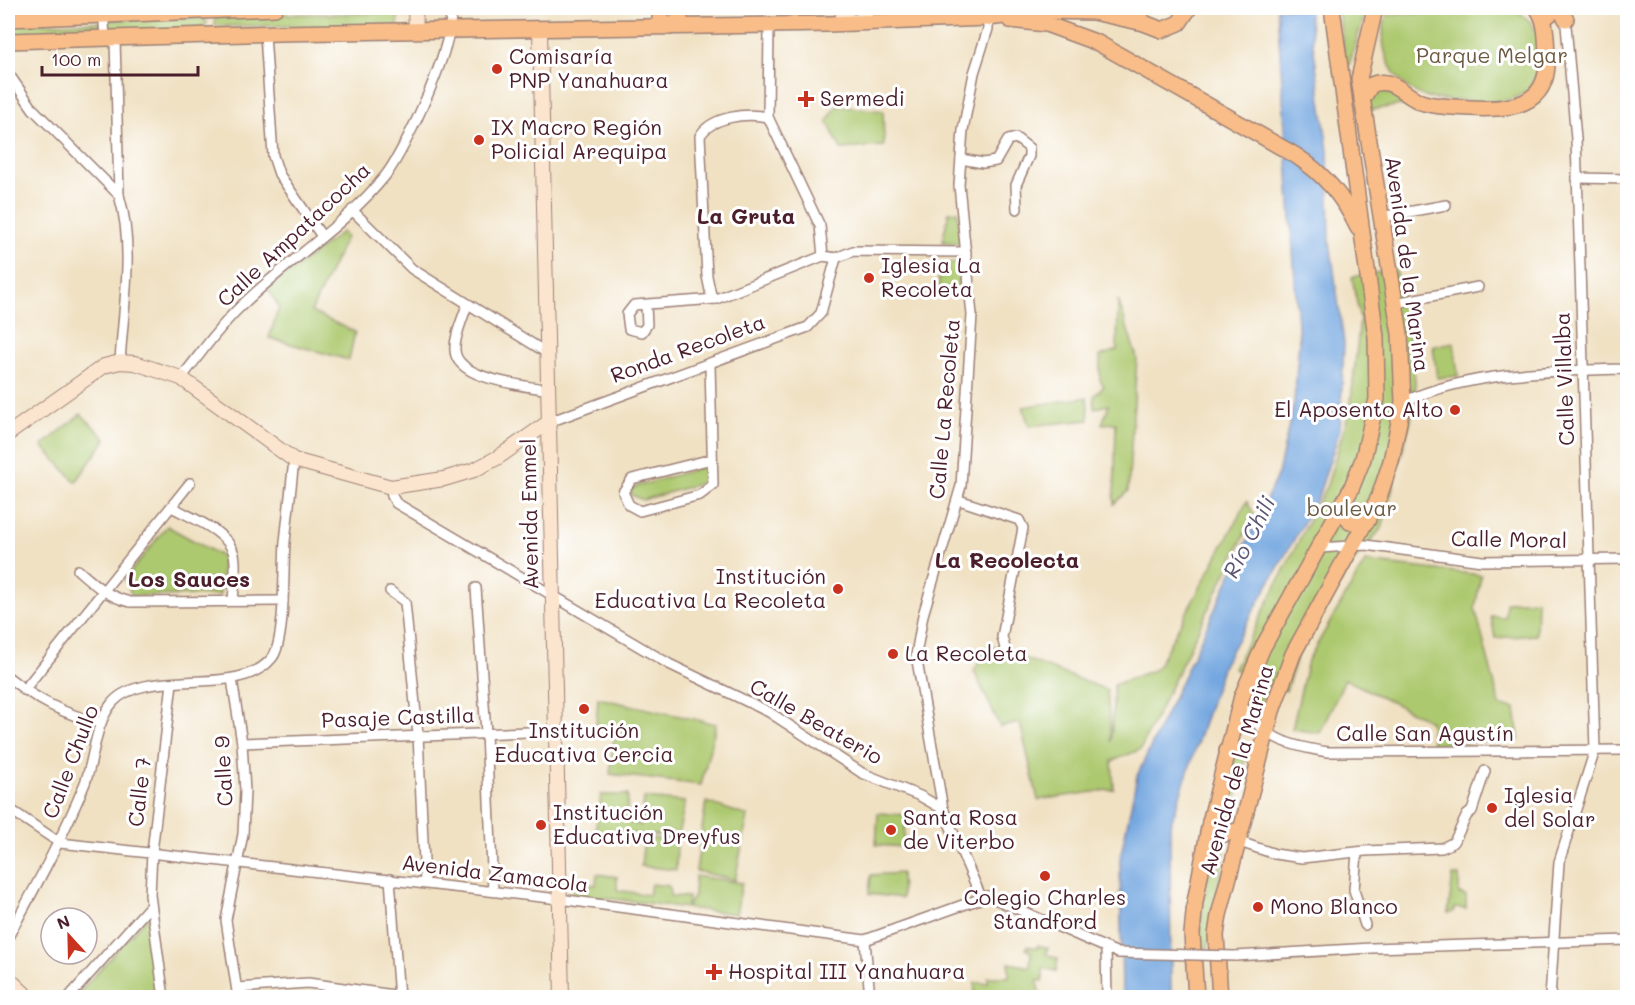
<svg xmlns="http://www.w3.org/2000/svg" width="1635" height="1005" viewBox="0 0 1635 1005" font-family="Mali,sans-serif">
<rect width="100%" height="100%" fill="#fff"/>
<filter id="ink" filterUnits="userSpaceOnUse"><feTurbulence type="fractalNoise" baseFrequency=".0167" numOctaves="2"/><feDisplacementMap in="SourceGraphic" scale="12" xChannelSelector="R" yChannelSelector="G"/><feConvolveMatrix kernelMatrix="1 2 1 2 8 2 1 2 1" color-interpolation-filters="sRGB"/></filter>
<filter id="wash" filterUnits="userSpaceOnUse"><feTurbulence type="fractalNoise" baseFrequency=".008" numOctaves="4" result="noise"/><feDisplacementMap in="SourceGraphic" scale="24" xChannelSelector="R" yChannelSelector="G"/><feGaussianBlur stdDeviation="1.35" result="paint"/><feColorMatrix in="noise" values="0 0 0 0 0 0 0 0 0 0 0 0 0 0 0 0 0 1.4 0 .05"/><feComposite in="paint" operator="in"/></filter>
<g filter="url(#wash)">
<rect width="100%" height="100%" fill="#f0e1c3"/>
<g fill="#adc970" stroke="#7c744e" stroke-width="1.5">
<polygon points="876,8 969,8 969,11 876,15"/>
<path d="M 1514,9 C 1533,21 1540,31 1539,53 C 1539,67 1537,82 1526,91 C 1510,104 1491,102 1472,101 C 1460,100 1447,101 1435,99 C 1394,92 1376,52 1386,15 Z"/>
<polygon points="1352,10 1365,14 1347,71 1338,11"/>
<polygon points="398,13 398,26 215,26 215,18 221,15"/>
<polygon points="202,17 207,22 205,28 108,34 107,20"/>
<polygon points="100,22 101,30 98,34 8,35 8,24"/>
<path d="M 1374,87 C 1393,91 1394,97 1409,104 L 1369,110 L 1370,91 Z"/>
<polygon points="837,106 883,111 884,146 841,149 827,121"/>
<polygon points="958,211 960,243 942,242 949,212"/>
<polygon points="342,232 346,237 311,312 355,332 349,360 269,338 279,307 268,289"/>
<polygon points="958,262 960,291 939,290 938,265"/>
<polygon points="1396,269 1412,346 1415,382 1414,408 1382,528 1359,554 1320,615 1297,657 1286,691 1268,684 1260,703 1253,707 1249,703 1258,679 1234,669 1327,485 1350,409 1360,319 1352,277"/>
<polygon points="1118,300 1137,358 1128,491 1114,504 1116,423 1102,424 1109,405 1094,408 1094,396 1104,386 1100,380 1100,356 1117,350"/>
<polygon points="1454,343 1458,376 1437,378 1433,346"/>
<polygon points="1087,397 1089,420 1029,426 1023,407"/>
<polygon points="81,414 106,439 76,482 42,446"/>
<polygon points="703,467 707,473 702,483 643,500 631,495 631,488"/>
<polygon points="1247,501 1254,515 1140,750 1112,761 1114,789 1038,800 1020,723 1000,727 974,671 989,645 1107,690 1111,742 1114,685 1156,669"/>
<polygon points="167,526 223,557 220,595 132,596 125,579"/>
<polygon points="1365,562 1481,575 1475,608 1500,706 1515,708 1519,740 1432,744 1430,721 1345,679 1320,733 1292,729 1308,660"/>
<polygon points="1537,600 1536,635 1495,638 1491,616 1505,617 1506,602"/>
<polygon points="598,698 716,724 701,785 610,774 615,729 596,725"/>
<polygon points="1234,757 1245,758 1245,761 1232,820 1225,825 1221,817"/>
<polygon points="601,795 628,795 626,822 641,825 644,798 685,802 678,836 595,833"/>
<polygon points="706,802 748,816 735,880 696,871"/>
<polygon points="878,813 906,815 903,847 876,845"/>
<polygon points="1217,835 1226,839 1226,843 1208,948 1199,948 1203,903 1214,841"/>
<polygon points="644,838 677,840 676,870 641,866"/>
<polygon points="901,873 902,898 869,894 871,875"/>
<polygon points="597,874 617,877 617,890 649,895 651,884 669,886 670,896 688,897 687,907 694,896 695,876 742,883 736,914 572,894 572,883 596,885"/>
<polygon points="1453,876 1459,876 1459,894 1466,896 1466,909 1455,908 1453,912 1448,913"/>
<polygon points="148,916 159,997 75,997"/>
<polygon points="1038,945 1048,948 1046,954 1058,959 1056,971 1043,968 1043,981 1037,981 1040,997 974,997 975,983 988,983 988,977 1009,977 1009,963 1030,967 1031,952 1026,949 1027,946 1038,948"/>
</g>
<polygon fill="#74a7e0" stroke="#5f6386" stroke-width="1.5" points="1277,8 1308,8 1328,150 1330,242 1344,343 1340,429 1318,497 1223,665 1170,826 1171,997 1122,998 1120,859 1137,776 1278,474 1294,402 1299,341"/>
</g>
<g filter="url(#ink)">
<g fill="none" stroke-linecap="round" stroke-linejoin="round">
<defs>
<g id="street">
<polyline points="103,8 105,38"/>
<polyline points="769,25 768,117 820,226 823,256"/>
<polyline points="265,34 273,156 279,174 321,235"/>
<path d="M 115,38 L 119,195 C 135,248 123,308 120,362"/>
<polyline points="8,73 33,109 119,195"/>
<polyline points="961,159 983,163 996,161 1008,140 1016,138 1029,148 1029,156 1016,185 1017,209"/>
<polyline points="1577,178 1628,179"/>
<polyline points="352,210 412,269 547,353"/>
<polyline points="1386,225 1386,216 1446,205"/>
<path d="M 716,299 L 711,295 L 707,276 L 700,136 C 712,116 746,113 768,117"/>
<polyline points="1395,303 1478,287"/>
<path d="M 467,305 C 463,318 454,337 455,350 C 456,380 525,385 548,390"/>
<polyline points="646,305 647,325 642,332 629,329 627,314 634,305 716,299 823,256 836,258 853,251 966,252"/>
<polyline points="710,365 713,485 700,495 640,511 629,505 623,492 632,479 712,459"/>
<path d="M 181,378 C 200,355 217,329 239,308 C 285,262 344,227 385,176 C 404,153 461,33 449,8"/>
<path d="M 1403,402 C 1471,371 1553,371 1628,369"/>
<polyline points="549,422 808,327 821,313 836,258"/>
<polyline points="391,487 392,496 396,503 669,664 769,712 862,773 920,796 943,809"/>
<polyline points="959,500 1019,520 1023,528 1002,637 1005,648"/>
<path d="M 172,507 C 191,518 228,531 234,554 C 237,568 234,586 233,600"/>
<polyline points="1319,548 1366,545 1482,561 1628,559"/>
<path d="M 78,570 C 95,585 108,597 130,602 L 283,601"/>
<polyline points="476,588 486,733 493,891"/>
<polyline points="390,591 405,602 418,735 425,883"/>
<path d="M 8,677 C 37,700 65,715 101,723"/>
<polyline points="232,679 242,743 245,791 243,834 226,920 238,998"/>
<polyline points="24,690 190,483"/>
<path d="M 1240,702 C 1261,738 1289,746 1328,752 L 1628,750"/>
<polyline points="242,743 556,731"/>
<polyline points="8,808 60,843 559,899 865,940 988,896 1118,953"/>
<polyline points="1237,841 1275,854 1302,858 1365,851 1442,848 1454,842 1467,815 1472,811 1485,771"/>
<polyline points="1357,853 1354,890 1365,925"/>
<polyline points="390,879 399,998"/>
<polyline points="981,897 943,809 916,655 923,615 961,486 972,315 959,185 963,130 974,73 988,29 987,8"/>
<path d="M 8,937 C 36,886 63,837 85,783 C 95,757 94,724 113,702 C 128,685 160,683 182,682 C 210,680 252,683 272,658 C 286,641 283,566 285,542 C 288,514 291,487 294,460"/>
<polyline points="865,940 870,998"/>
<polyline points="1106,948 1107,998"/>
<polyline points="1235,956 1372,948 1628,940"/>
<polyline points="237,988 308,983 415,998"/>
<polyline points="68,998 150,906"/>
<polyline points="164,998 150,895 152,852 172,683"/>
<polyline points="1550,998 1559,862 1595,750 1576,139 1565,14"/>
</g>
<g id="secondary">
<polyline points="415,8 416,31"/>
<polyline points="842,8 843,16 854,23 865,17 866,8"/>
<polyline points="540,30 562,998"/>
<polyline points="8,434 104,366 120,362 135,363 181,378 294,460 391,487 444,479 474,470 497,458 549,422"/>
<polyline points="8,978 29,998"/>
</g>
<g id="primary">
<polyline points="661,8 660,19 669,27"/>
<polyline points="1135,8 1144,23 1162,30 1179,23 1189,8"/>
<polyline points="8,19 275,8"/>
<polyline points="1544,19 1554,10 1562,12 1566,19"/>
<path d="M 1010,20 L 1046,24 L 1098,43 L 1295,155 C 1324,174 1343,196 1358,228"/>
<polyline points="669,27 680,20 680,8"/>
<polyline points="8,41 279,33 828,24 989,18 1041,11 1093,12 1144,23"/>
<path d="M 1362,100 L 1371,85 C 1393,75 1404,97 1424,103 C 1439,107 1454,107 1470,108 C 1508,110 1550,108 1547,56 C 1546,40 1547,21 1537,8"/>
<polyline points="1341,508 1350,522 1368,520"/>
<path d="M 1227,751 C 1241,750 1250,750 1257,762"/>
<polyline points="1210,822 1224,834 1240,830"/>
<polyline points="1196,998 1192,934 1195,902 1210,822 1242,696 1263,647 1351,489 1363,459 1377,399 1376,337 1332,8"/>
<polyline points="1220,998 1216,935 1219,915 1272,711 1293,654 1379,497 1391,461 1403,402 1400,334 1359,79 1375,8"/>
</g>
</defs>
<use href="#street" stroke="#9d8077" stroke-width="12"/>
<use href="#secondary" stroke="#9d8077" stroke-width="16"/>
<use href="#primary" stroke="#9d8077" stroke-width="18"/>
<use href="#street" stroke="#fff" stroke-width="9"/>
<use href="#secondary" stroke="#fce5cf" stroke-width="14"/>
<use href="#primary" stroke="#f8bd88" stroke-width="15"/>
<defs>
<polyline id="street-bridge" points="1118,953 1235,956"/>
</defs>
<use href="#street-bridge" stroke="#9d8077" stroke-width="12" stroke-linecap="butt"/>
<use href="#street-bridge" stroke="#fff" stroke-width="9"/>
</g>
</g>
<g fill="#c8321e" stroke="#fff" stroke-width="2">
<circle cx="497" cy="69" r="6"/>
<path d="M803 90h6v6h6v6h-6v6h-6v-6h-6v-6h6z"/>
<circle cx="479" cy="140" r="6"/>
<circle cx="869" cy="278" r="6"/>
<circle cx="1455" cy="410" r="6"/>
<circle cx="838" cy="589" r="6"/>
<circle cx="893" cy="654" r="6"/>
<circle cx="584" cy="709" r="6"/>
<circle cx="1492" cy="808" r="6"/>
<circle cx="541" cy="825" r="6"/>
<circle cx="891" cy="830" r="6"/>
<circle cx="1045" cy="876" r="6"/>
<circle cx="1258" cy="907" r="6"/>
<path d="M711 963h6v6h6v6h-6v6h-6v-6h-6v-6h6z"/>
</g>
<g text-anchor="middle" stroke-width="6" stroke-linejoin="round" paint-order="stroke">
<g font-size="21" fill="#6d5a43" stroke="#fff">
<text x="1492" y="63">Parque Melgar</text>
<text x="1352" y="516">boulevar</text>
</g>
<g font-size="21" fill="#4a1f2b" stroke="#fff" text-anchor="start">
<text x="509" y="64">Comisaría<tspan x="509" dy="24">PNP Yanahuara</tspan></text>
<text x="820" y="106">Sermedi</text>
<text x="491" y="135">IX Macro Región<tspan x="491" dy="24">Policial Arequipa</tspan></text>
<text x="881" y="273">Iglesia La<tspan x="881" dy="24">Recoleta</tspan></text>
<text x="1443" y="417" text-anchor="end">El Aposento Alto</text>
<text x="826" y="584" text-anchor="end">Institución<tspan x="826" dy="24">Educativa La Recoleta</tspan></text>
<text x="905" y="661">La Recoleta</text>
<text x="584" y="738" text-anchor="middle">Institución<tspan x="584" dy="24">Educativa Cercia</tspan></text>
<text x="1504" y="803">Iglesia<tspan x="1504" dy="24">del Solar</tspan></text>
<text x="553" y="820">Institución<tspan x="553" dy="24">Educativa Dreyfus</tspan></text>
<text x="903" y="825">Santa Rosa<tspan x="903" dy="24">de Viterbo</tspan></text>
<text x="1045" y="905" text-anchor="middle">Colegio Charles<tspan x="1045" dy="24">Standford</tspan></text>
<text x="1270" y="914">Mono Blanco</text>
<text x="728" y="979">Hospital III Yanahuara</text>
</g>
<g font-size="21" fill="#4a1f2b" stroke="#fff">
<text transform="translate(294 235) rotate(-43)" y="7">Calle Ampatacocha</text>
<text transform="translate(1407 264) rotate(82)" y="7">Avenida de la Marina</text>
<text transform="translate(688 349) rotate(-20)" y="7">Ronda Recoleta</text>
<text transform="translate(1565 379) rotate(-92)" y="7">Calle Villalba</text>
<text transform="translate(945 409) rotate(-85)" y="7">Calle La Recoleta</text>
<text transform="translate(530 514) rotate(-91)" y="7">Avenida Emmel</text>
<text transform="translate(1509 540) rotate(1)" y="7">Calle Moral</text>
<text transform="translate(398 718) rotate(-2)" y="7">Pasaje Castilla</text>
<text transform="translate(816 722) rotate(30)" y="7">Calle Beaterio</text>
<text x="1425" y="741">Calle San Agustín</text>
<text transform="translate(71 762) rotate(-69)" y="7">Calle Chullo</text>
<text transform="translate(1237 770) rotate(-74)" y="7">Avenida de la Marina</text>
<text transform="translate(224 771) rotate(-93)" y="7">Calle 9</text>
<text transform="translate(140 792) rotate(-83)" y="7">Calle 7</text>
<text transform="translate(495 874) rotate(7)" y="7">Avenida Zamacola</text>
</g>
<g font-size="22" font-weight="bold" fill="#4a1f2b" stroke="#fff">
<text x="746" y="224">La Gruta</text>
<text x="1007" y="568">La Recolecta</text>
<text x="189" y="587">Los Sauces</text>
</g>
<g font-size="22" font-style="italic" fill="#5b5573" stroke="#fff">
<text transform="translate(1249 537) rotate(-63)" y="8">Río Chili</text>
</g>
</g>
<rect width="1635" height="1005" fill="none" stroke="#fff" stroke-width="30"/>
<g transform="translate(69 936) rotate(338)"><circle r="28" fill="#ffffff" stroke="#b7a5aa" stroke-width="1.5"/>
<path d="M0-4.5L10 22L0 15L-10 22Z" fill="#c8321e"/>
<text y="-9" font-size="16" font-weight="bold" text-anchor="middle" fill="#4a1f2b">N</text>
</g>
<path d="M42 66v9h156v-9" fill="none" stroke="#4a1f2b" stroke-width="3"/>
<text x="51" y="66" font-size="18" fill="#4a1f2b" stroke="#ffffff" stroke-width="4.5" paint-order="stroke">100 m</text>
</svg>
